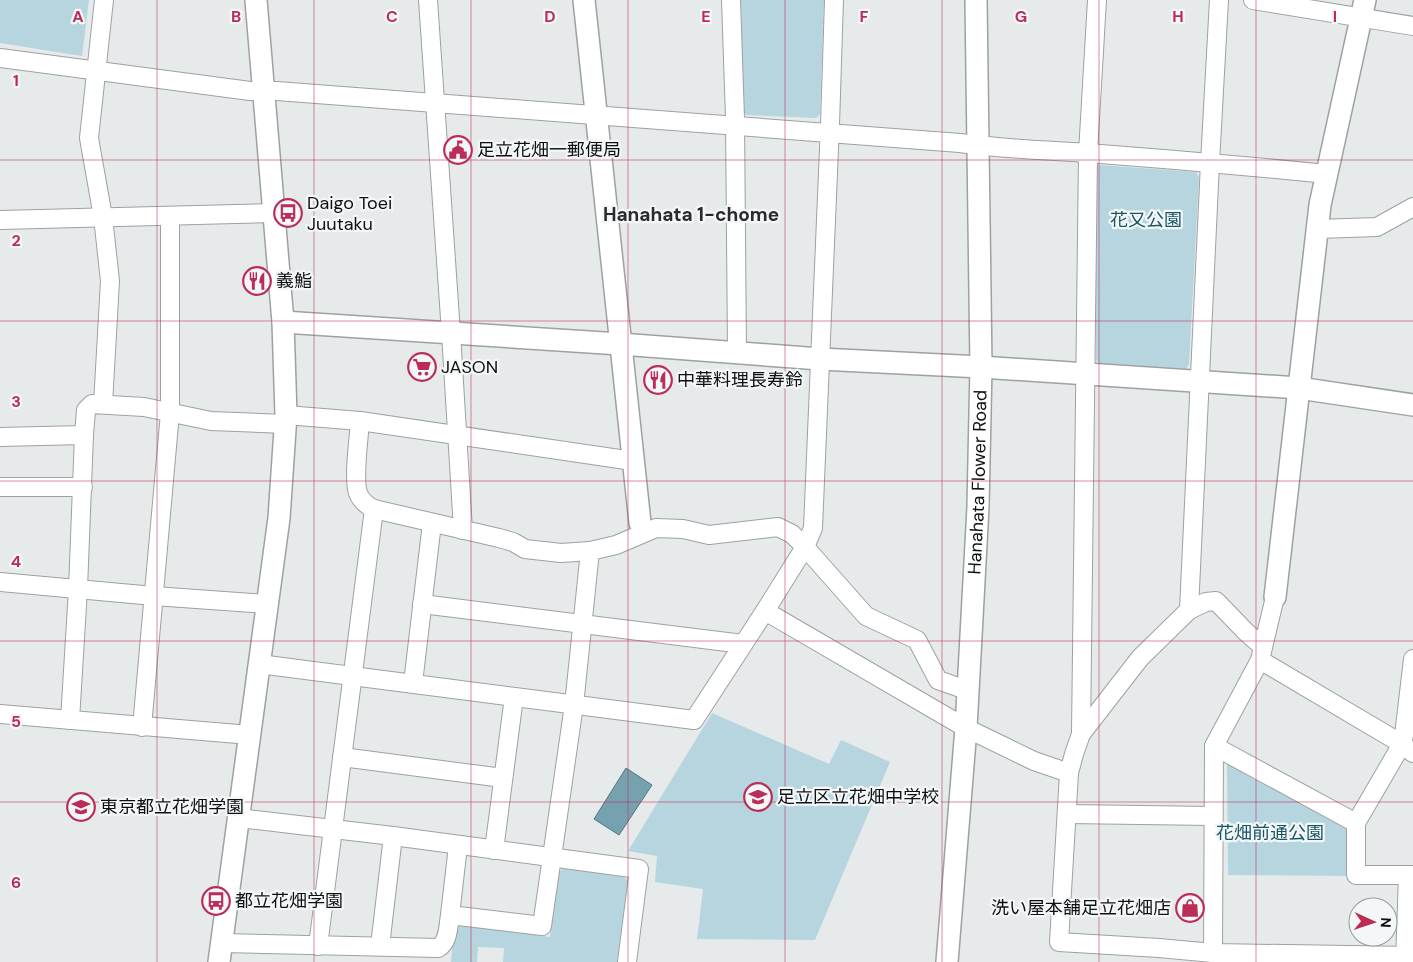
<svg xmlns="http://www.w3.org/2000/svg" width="1413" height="962" viewBox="0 0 1413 962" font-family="'DM Sans','Noto Sans JP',sans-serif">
<rect width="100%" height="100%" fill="#e6eaeb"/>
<g fill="#b7d5df">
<polygon points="0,0 89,0 82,56 0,43"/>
<polygon points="741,0 824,0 820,114 816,118 746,115 743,110"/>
<polygon points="1099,165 1196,172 1199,177 1189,364 1186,369 1099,363 1096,360 1095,169"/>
<polygon points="712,713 829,764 841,740 890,762 815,940 697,939 703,889 655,882 657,856 628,851"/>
<polygon points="1227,763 1346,825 1348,876 1228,875"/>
<polygon points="565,868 624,877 628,881 617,962 503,962 504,948 478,947 477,962 451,962 454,929 461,924 550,937 558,872"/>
</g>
<polygon fill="#76a2b0" stroke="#577680" points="626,768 652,785 619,835 594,819"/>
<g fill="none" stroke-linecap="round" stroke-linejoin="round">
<defs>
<g id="minor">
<polyline points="428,0 451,333 463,530"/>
<polyline points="731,0 735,118 737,353"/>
<polyline points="1253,0 1413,26"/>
<path d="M 0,58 L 250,91 L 277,91 L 960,143 C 1002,149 1045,150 1088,153 C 1168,159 1248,166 1327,174"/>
<polyline points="0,220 275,213"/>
<polyline points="1318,229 1377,227 1413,207"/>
<polyline points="103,404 110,281 103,217 89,138 104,0"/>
<polyline points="286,415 360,421 633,461"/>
<path d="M 360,421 C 359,437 353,479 358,493 C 361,501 366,505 374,509 L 499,538 L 513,542 L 525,549 L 561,553 L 590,551 L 616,545 L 656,528 L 683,529 L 709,535 L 778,527 L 792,534 L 805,547 L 866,616 L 917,640 L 938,680 L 969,691"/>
<polyline points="0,437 84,435 86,410 92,404 144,407 211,421 285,424"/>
<polyline points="0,487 83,487"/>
<polyline points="0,582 154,596 267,604"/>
<polyline points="422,604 743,644"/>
<polyline points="1189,610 1210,163 1219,0"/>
<polyline points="765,611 966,728 1034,761 1069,773"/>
<polyline points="1263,647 1246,632 1216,601 1206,602 1189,610 1140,658 1081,734 1074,754 1069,773 1059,942 1159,948 1213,953 1413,956"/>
<polyline points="1413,659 1404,735 1402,744 1356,823 1356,875 1413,875"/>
<polyline points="1260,660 1402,744 1413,753"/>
<polyline points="259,664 694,720 765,611 805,547 813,528 830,125 834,0"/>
<polyline points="413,683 432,523"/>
<polyline points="0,714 250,735"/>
<polyline points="70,720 78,589 84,435"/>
<polyline points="142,727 170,413 170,216"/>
<polyline points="1081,734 1088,153 1097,0"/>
<polyline points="1214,746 1356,823"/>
<polyline points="342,757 503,778"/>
<polyline points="1067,814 1213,816"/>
<polyline points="239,818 393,836 639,869 627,962"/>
<polyline points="494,850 514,697"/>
<polyline points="450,915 458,846"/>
<path d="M 222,943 L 438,948 C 449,942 448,926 450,915 L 542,926 L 574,705 L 590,551"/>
<polyline points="318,946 374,509"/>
<polyline points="380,946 393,836"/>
<polyline points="1213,953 1214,746 1260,660 1275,597"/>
<polyline points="1405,962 1408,875"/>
</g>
<g id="tertiary">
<polyline points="584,0 640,523"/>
<polyline points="283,322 620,344 820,359 981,367 1299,388 1413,405"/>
<polyline points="1275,597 1320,205 1365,0"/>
<polyline points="219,962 279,518 286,415 283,322 256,0"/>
<path id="s1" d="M 947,962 L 966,728 L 978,507 L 981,367 L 976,0"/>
</g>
</defs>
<use href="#minor" stroke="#9da1a2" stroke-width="20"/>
<use href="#tertiary" stroke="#9da1a2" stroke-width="24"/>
<use href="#minor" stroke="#fff" stroke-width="18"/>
<use href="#tertiary" stroke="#fff" stroke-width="21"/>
</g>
<path fill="none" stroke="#bb2c57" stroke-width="1" stroke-opacity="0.55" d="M 157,0 L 157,962M 314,0 L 314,962M 471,0 L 471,962M 628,0 L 628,962M 785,0 L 785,962M 942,0 L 942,962M 1099,0 L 1099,962M 1256,0 L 1256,962M 0,160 L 1413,160M 0,321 L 1413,321M 0,481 L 1413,481M 0,641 L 1413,641M 0,802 L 1413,802"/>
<defs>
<symbol id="civic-ring" viewBox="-11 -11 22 22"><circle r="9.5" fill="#f3f7f8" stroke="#bb2c57" stroke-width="1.5"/><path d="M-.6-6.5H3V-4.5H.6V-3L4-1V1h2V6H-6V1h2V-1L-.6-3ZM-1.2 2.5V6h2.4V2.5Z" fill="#bb2c57"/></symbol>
<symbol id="bus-ring" viewBox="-11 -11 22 22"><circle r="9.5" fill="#f3f7f8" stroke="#bb2c57" stroke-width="1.5"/><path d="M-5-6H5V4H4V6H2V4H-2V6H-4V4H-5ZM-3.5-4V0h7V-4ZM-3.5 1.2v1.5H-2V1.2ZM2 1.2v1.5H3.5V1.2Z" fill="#bb2c57"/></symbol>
<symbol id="restaurant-ring" viewBox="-11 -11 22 22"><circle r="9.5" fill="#f3f7f8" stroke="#bb2c57" stroke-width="1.5"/><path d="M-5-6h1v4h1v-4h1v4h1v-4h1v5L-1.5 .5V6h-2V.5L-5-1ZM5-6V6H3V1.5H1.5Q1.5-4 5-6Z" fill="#bb2c57"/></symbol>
<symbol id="supermarket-ring" viewBox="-11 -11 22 22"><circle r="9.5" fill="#f3f7f8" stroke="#bb2c57" stroke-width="1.5"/><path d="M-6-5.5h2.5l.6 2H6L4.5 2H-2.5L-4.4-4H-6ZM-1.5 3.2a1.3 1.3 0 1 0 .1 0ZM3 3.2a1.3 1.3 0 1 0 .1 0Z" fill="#bb2c57"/></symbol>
<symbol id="school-ring" viewBox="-11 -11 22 22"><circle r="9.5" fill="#f3f7f8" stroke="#bb2c57" stroke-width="1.5"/><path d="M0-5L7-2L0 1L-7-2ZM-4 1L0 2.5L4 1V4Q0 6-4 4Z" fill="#bb2c57"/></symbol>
<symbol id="shop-ring" viewBox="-11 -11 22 22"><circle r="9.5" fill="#f3f7f8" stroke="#bb2c57" stroke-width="1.5"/><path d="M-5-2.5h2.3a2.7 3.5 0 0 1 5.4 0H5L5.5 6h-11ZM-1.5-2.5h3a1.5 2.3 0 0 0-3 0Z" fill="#bb2c57"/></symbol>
</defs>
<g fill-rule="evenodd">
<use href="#civic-ring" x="442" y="134" width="32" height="32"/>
<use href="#bus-ring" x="272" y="197" width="32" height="32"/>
<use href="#restaurant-ring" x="241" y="265" width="32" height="32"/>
<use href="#supermarket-ring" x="406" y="351" width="32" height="32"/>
<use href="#restaurant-ring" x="642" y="364" width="32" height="32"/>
<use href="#school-ring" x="742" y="781" width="32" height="32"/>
<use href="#school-ring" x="65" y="791" width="32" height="32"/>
<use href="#bus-ring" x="200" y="885" width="32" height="32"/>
<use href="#shop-ring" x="1174" y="892" width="32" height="32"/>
</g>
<g text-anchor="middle" stroke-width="4.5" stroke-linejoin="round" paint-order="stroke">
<g font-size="18" fill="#0f1011" stroke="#f3f7f8" text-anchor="start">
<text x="477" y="156">足立花畑一郵便局</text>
<text x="307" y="209">Daigo Toei<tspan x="307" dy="21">Juutaku</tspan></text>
<text x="276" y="287">義鮨</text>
<text x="441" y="373">JASON</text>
<text x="677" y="386">中華料理長寿鈴</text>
<text x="777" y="803">足立区立花畑中学校</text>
<text x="100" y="813">東京都立花畑学園</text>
<text x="235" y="907">都立花畑学園</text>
<text x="1171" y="914" text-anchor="end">洗い屋本舗足立花畑店</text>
</g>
<g font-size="18" fill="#185564" stroke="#f3f7f8">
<text x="1146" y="226">花又公園</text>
<text x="1270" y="839">花畑前通公園</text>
</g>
<g font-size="18" fill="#0f1011" stroke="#f3f7f8">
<text dy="6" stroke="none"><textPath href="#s1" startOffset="481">Hanahata Flower Road</textPath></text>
</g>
<g font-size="19" font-weight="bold" fill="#292c2d" stroke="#f3f7f8">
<text x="691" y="221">Hanahata 1-chome</text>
</g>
</g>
<g font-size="16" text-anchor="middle" font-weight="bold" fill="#bb2c57" stroke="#f3f7f8" stroke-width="4.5" stroke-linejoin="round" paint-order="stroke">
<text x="78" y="22">A</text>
<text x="236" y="22">B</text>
<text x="392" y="22">C</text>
<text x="550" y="22">D</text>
<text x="706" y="22">E</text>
<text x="864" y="22">F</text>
<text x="1021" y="22">G</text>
<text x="1178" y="22">H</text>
<text x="1335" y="22">I</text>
<text x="16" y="86">1</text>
<text x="16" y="246">2</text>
<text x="16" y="407">3</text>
<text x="16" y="567">4</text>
<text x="16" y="727">5</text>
<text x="16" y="888">6</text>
</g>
<g transform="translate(1373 922) rotate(93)"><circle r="24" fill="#f3f7f8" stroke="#989b9c"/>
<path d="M0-4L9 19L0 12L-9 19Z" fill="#bb2c57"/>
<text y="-8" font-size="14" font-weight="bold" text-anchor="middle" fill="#0f1011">N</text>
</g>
</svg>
